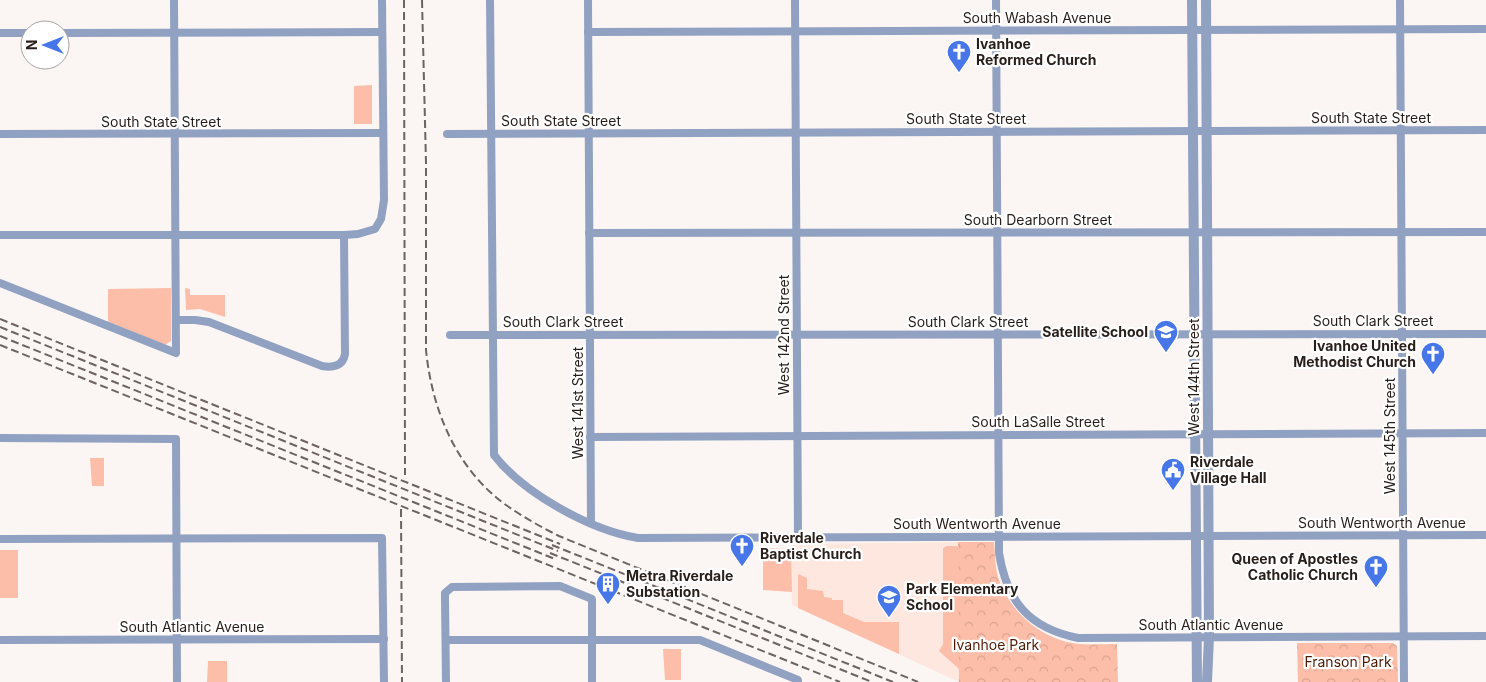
<svg xmlns="http://www.w3.org/2000/svg" width="1486" height="682" viewBox="0 0 1486 682" font-family="Inter,sans-serif">
<defs>
<pattern id="park-crowns" width="20" height="18" patternUnits="userSpaceOnUse" patternTransform="scale(1.25)"><rect width="20" height="18" fill="#fcbea8"/><path d="M2 6a3 3 0 1 1 6 0M12 15a3 3 0 1 1 6 0" fill="none" stroke="#d8a390"/></pattern>
</defs>
<rect width="100%" height="100%" fill="#fbf5f3"/>
<polygon fill="#fee7df" points="958,542 959,682 792,605 791,544"/>
<g fill="#fcbea8">
<polygon points="372,85 372,124 354,124 354,86"/>
<polygon points="171,288 171,341 165,345 108,322 108,289"/>
<polygon points="185,288 190,289 190,295 225,295 225,317 200,309 186,310"/>
<polygon points="90,458 104,458 104,486 92,486"/>
<polygon points="947,546 985,547 959,682 959,669 939,651 943,644 943,548"/>
<polygon points="763,548 791,549 792,592 763,590"/>
<rect x="0" y="550" width="18" height="48"/>
<polygon points="798,574 807,578 807,589 823,591 824,597 832,598 832,600 843,600 843,613 864,622 899,622 899,654 798,608"/>
<polygon points="663,649 681,649 681,680 665,680"/>
<polygon points="208,661 227,661 227,682 207,682"/>
</g>
<g fill="url(#park-crowns)">
<path d="M 958,542 L 994,542 C 995,554 995,568 999,580 C 1012,614 1042,640 1079,644 C 1091,645 1105,644 1117,644 L 1118,682 L 959,682 Z"/>
<polygon points="1297,643 1393,643 1397,646 1398,682 1298,682"/>
</g>
<g fill="none" stroke-linecap="round" stroke-linejoin="round">
<g stroke="#91a1c2" stroke-width="8">
<path d="M 490,0 L 494,455 C 523,493 590,530 638,538 L 1486,535"/>
<polyline points="588,0 591,523"/>
<polyline points="795,0 798,537"/>
<path d="M 996,0 L 999,553 C 1007,602 1029,628 1078,638 L 1486,636"/>
<polyline points="1400,0 1404,682"/>
<polyline points="588,32 1486,29"/>
<polyline points="0,33 30,33"/>
<polyline points="60,33 382,32"/>
<polyline points="0,134 383,133"/>
<polyline points="447,134 1486,130"/>
<polyline points="589,233 1486,232"/>
<polyline points="0,235 344,235 358,234 375,229 381,219 384,200 382,0"/>
<polyline points="0,283 176,353 174,0"/>
<path d="M 176,320 L 195,320 L 209,322 L 322,366 C 333,368 343,366 345,354 L 344,235"/>
<polyline points="450,335 1486,334"/>
<polyline points="590,437 1486,433"/>
<polyline points="0,438 176,439 177,682"/>
<polyline points="0,539 382,538 384,682"/>
<polyline points="0,640 384,639"/>
<polyline points="446,640 700,640 798,680 798,682"/>
<polyline points="446,682 445,599 445,593 452,587 560,586 592,599 592,682"/>
</g>
<g stroke="#91a1c2" stroke-width="10">
<polyline points="1192,0 1197,682"/>
<polyline points="1206,0 1209,637 1207,682"/>
</g>
<g stroke="#6d6461" stroke-width="2" stroke-dasharray="8 4" stroke-linecap="butt">
<polyline points="404,0 405,475"/>
<path d="M 422,0 L 426,163 L 426,350 C 432,410 456,469 506,505 C 523,517 541,527 559,536 L 918,682"/>
<polyline points="0,319 560,544"/>
<polyline points="0,327 558,551"/>
<polyline points="0,336 555,559"/>
<polyline points="0,345 840,682"/>
<polyline points="401,509 402,682"/>
<polyline points="552,545 893,682"/>
<polyline points="550,553 872,682"/>
</g>
</g>
<defs>
<symbol id="church-pin" viewBox="-11 -11 22 30"><path d="M0 17L-7.5 6A9.5 9.5 0 1 1 7.5 6Z" fill="#4776e8" stroke="#fff"/><path d="M-1.2-6h2.4v3.5h3.3v2.4h-3.3V6h-2.4V-.1h-3.3v-2.4h3.3Z" fill="#fff"/></symbol>
<symbol id="school-pin" viewBox="-11 -11 22 30"><path d="M0 17L-7.5 6A9.5 9.5 0 1 1 7.5 6Z" fill="#4776e8" stroke="#fff"/><path d="M0-5L7-2L0 1L-7-2ZM-4 1L0 2.5L4 1V4Q0 6-4 4Z" fill="#fff"/></symbol>
<symbol id="civic-pin" viewBox="-11 -11 22 30"><path d="M0 17L-7.5 6A9.5 9.5 0 1 1 7.5 6Z" fill="#4776e8" stroke="#fff"/><path d="M-.6-6.5H3V-4.5H.6V-3L4-1V1h2V6H-6V1h2V-1L-.6-3ZM-1.2 2.5V6h2.4V2.5Z" fill="#fff"/></symbol>
<symbol id="building-pin" viewBox="-11 -11 22 30"><path d="M0 17L-7.5 6A9.5 9.5 0 1 1 7.5 6Z" fill="#4776e8" stroke="#fff"/><path d="M-4-6H4V6H1V3H-1V6H-4ZM-2.5-4.3h1.7v1.8h-1.7ZM.8-4.3h1.7v1.8H.8ZM-2.5-1h1.7V.8h-1.7ZM.8-1h1.7V.8H.8Z" fill="#fff"/></symbol>
</defs>
<g fill-rule="evenodd">
<use href="#church-pin" x="945" y="38" width="28" height="38"/>
<use href="#school-pin" x="1152" y="318" width="28" height="38"/>
<use href="#church-pin" x="1419" y="340" width="28" height="38"/>
<use href="#civic-pin" x="1159" y="456" width="28" height="38"/>
<use href="#church-pin" x="728" y="532" width="28" height="38"/>
<use href="#church-pin" x="1362" y="553" width="28" height="38"/>
<use href="#building-pin" x="594" y="570" width="28" height="38"/>
<use href="#school-pin" x="875" y="583" width="28" height="38"/>
</g>
<g text-anchor="middle" stroke-width="4.5" stroke-linejoin="round" paint-order="stroke">
<g font-size="14" fill="#281e1a" stroke="#fff">
<text x="1037" y="23">South Wabash Avenue</text>
<text x="1371" y="123">South State Street</text>
<text x="966" y="124">South State Street</text>
<text x="561" y="126">South State Street</text>
<text x="161" y="127">South State Street</text>
<text x="1038" y="225">South Dearborn Street</text>
<text x="1373" y="326">South Clark Street</text>
<text x="563" y="327">South Clark Street</text>
<text x="968" y="327">South Clark Street</text>
<text transform="translate(784 335) rotate(-90)" y="5">West 142nd Street</text>
<text transform="translate(1194 377) rotate(-90)" y="5">West 144th Street</text>
<text transform="translate(578 403) rotate(-90)" y="5">West 141st Street</text>
<text x="1038" y="427">South LaSalle Street</text>
<text transform="translate(1390 436) rotate(-90)" y="5">West 145th Street</text>
<text x="1382" y="528">South Wentworth Avenue</text>
<text x="977" y="529">South Wentworth Avenue</text>
<text x="1211" y="630">South Atlantic Avenue</text>
<text x="192" y="632">South Atlantic Avenue</text>
</g>
<g font-size="14" font-weight="bold" fill="#281e1a" stroke="#fff" text-anchor="start">
<text x="976" y="49">Ivanhoe<tspan x="976" dy="16">Reformed Church</tspan></text>
<text x="1148" y="337" text-anchor="end">Satellite School</text>
<text x="1416" y="351" text-anchor="end">Ivanhoe United<tspan x="1416" dy="16">Methodist Church</tspan></text>
<text x="1190" y="467">Riverdale<tspan x="1190" dy="16">Village Hall</tspan></text>
<text x="760" y="543">Riverdale<tspan x="760" dy="16">Baptist Church</tspan></text>
<text x="1358" y="564" text-anchor="end">Queen of Apostles<tspan x="1358" dy="16">Catholic Church</tspan></text>
<text x="626" y="581">Metra Riverdale<tspan x="626" dy="16">Substation</tspan></text>
<text x="906" y="594">Park Elementary<tspan x="906" dy="16">School</tspan></text>
</g>
<g font-size="14" fill="#501a05" stroke="#fff">
<text x="996" y="650">Ivanhoe Park</text>
<text x="1348" y="667">Franson Park</text>
</g>
</g>
<g transform="translate(45 45) rotate(270)"><circle r="24" fill="#ffffff" stroke="#a9a5a3"/>
<path d="M0-4L9 19L0 12L-9 19Z" fill="#4776e8"/>
<text y="-8" font-size="14" font-weight="bold" text-anchor="middle" fill="#281e1a">N</text>
</g>
</svg>
